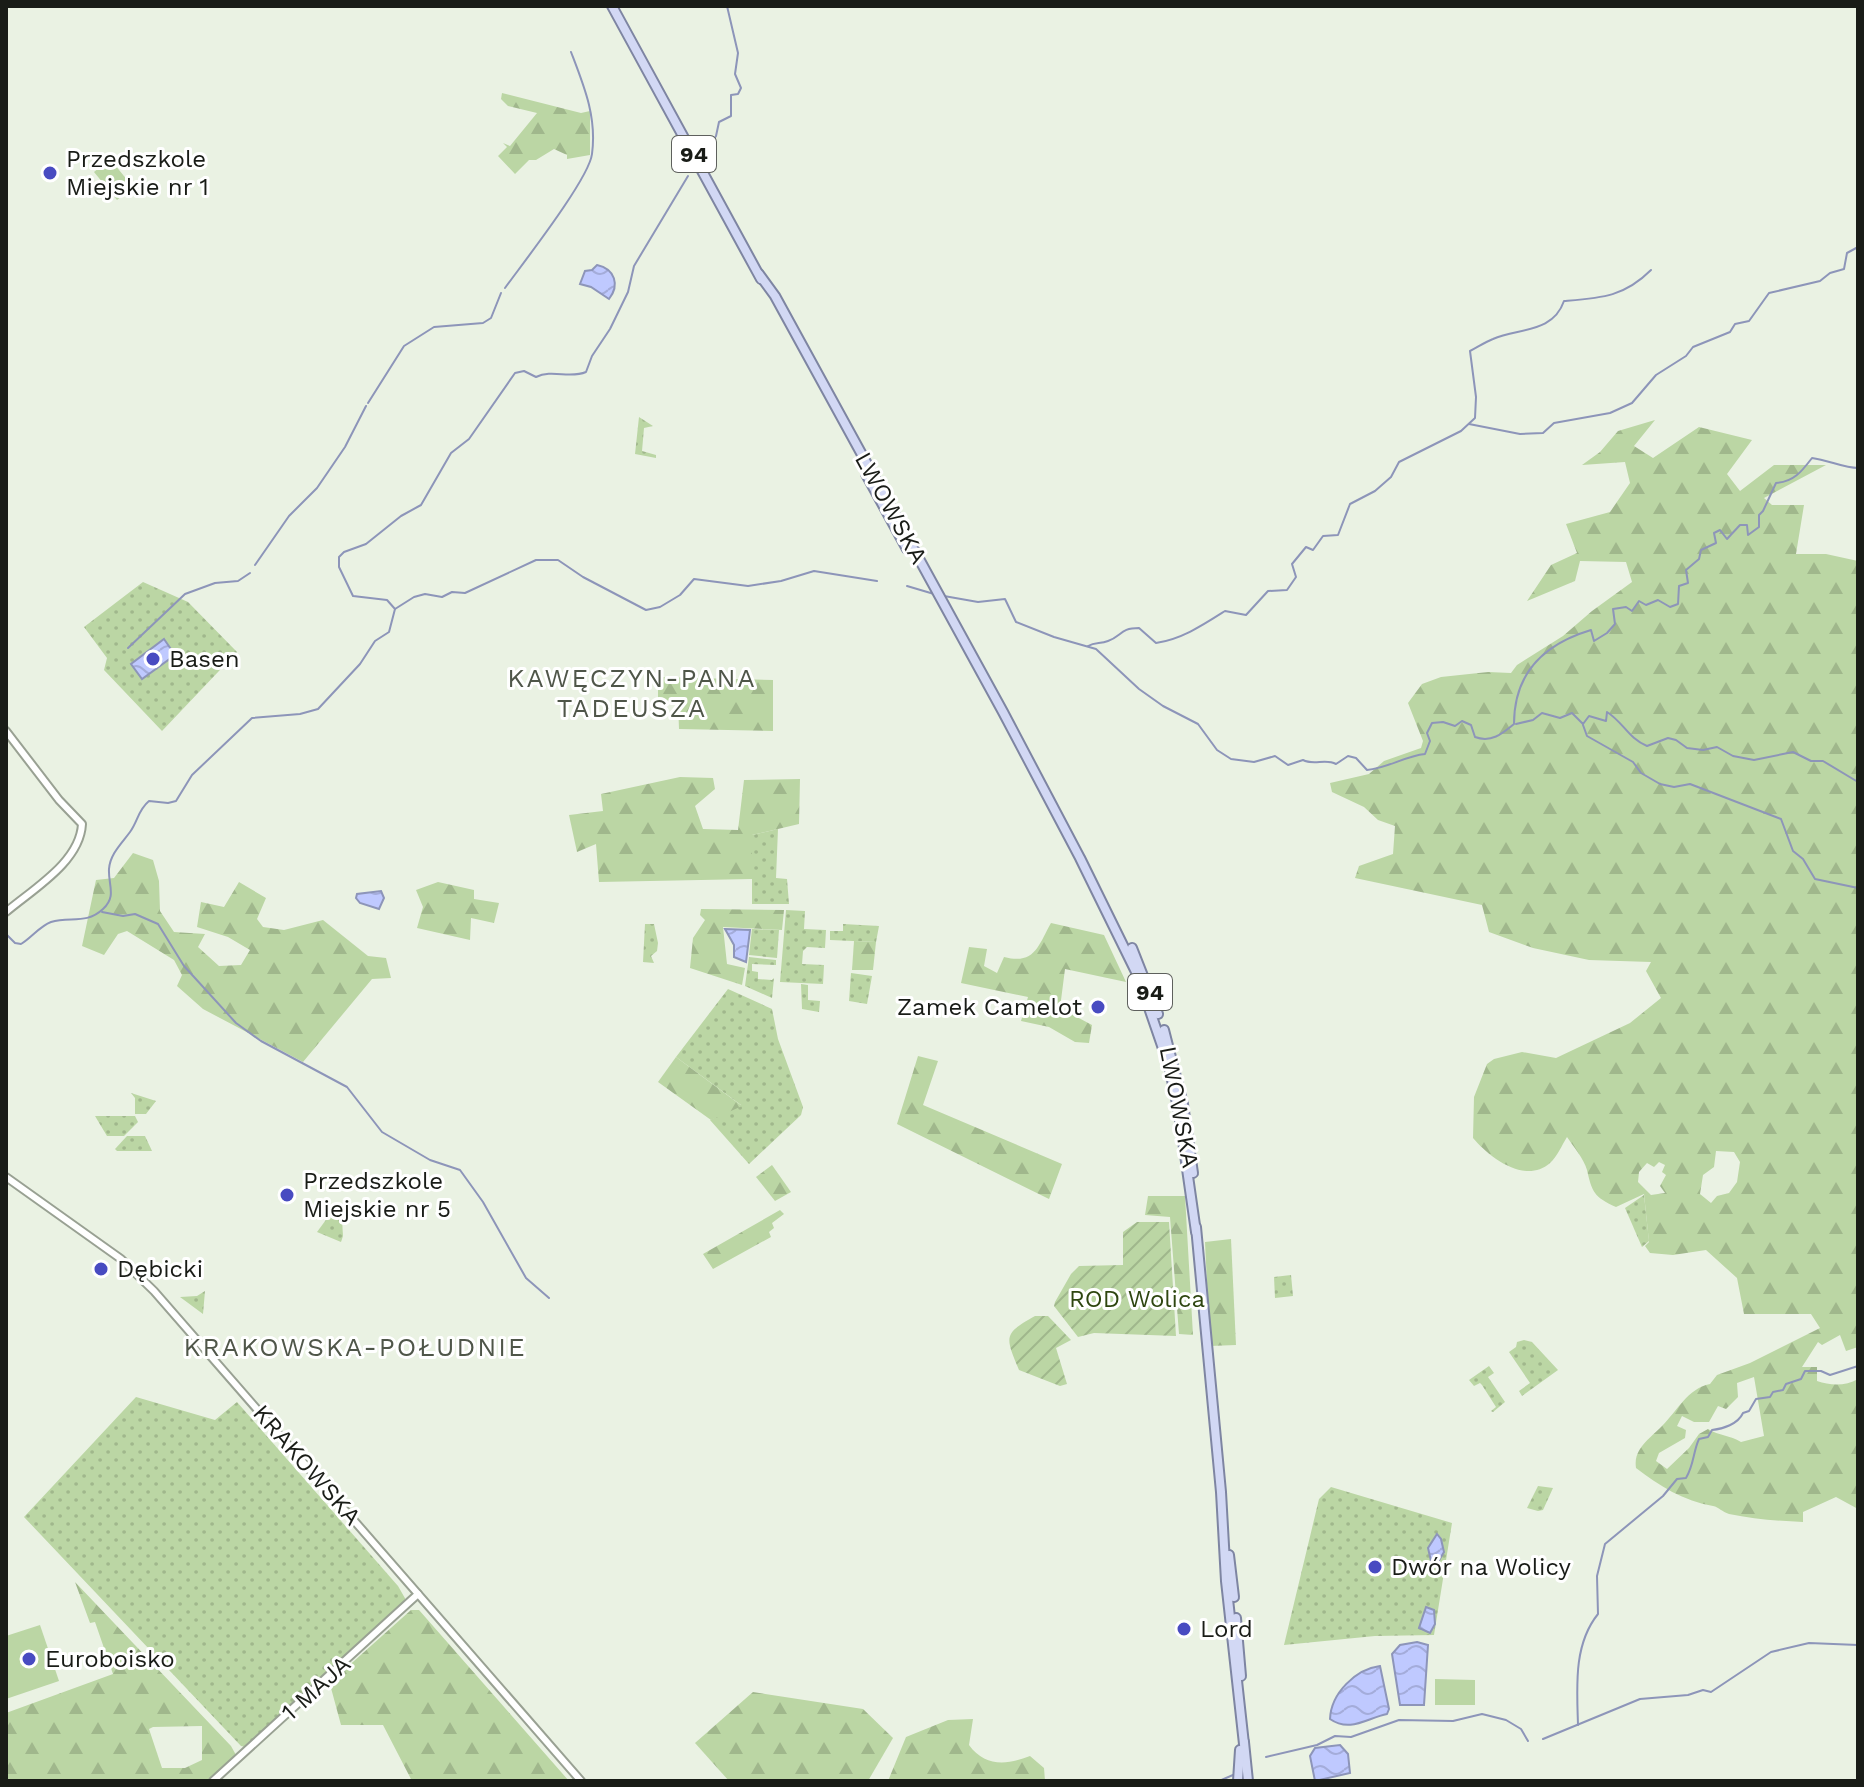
<svg xmlns="http://www.w3.org/2000/svg" width="1864" height="1787" viewBox="0 0 1864 1787" font-family="'Work Sans',sans-serif">
<defs>
<pattern id="grass-dots" width="8" height="8" patternUnits="userSpaceOnUse" patternTransform="scale(2)"><rect width="8" height="8" fill="#bbd6a4"/><path d="M2 2h.1M6 6h.1" fill="none" stroke="#a0b78c" stroke-width="1.8" stroke-linecap="round"/></pattern>
<pattern id="forest-firs" width="22" height="20" patternUnits="userSpaceOnUse" patternTransform="scale(2)"><rect width="22" height="20" fill="#bbd6a4"/><path d="M5 1l3.5 6h-7zM16 11l3.5 6h-7z" fill="#a0b78c"/></pattern>
<pattern id="garden-furrows" width="10" height="10" patternUnits="userSpaceOnUse" patternTransform="scale(2)"><rect width="10" height="10" fill="#bbd6a4"/><path d="M-1 1l2-2M0 10L10 0M9 11l2-2" fill="none" stroke="#a0b78c"/></pattern>
<pattern id="water-waves" width="16" height="10" patternUnits="userSpaceOnUse" patternTransform="scale(2)"><rect width="16" height="10" fill="#bfc9ff"/><path d="M0 5q4-4 8 0t8 0" fill="none" stroke="#a4acda"/></pattern>
</defs>
<rect width="100%" height="100%" fill="#eaf2e3"/>
<g fill="url(#grass-dots)">
<polygon points="639,417 653,426 644,428 642,451 656,455 656,458 635,454"/>
<polygon points="143,582 188,602 237,652 162,731 104,670 107,658 84,627"/>
<polygon points="778,829 776,878 787,879 789,904 752,904 752,835"/>
<polygon points="786,910 805,911 804,929 826,930 825,948 807,947 803,951 802,964 824,965 823,984 780,982"/>
<polygon points="645,924 654,924 658,943 657,951 651,956 654,963 643,962"/>
<polygon points="843,924 879,926 876,942 830,940 830,931 843,931"/>
<polygon points="752,929 779,930 777,958 749,955"/>
<polygon points="749,957 776,960 776,965 752,964 752,971 758,972 758,979 772,980 774,978 772,998 745,986"/>
<polygon points="851,973 872,976 867,1004 849,1001"/>
<polygon points="801,984 808,985 808,1000 820,1001 819,1012 802,1009"/>
<polygon points="728,989 772,1009 778,1039 803,1107 801,1115 749,1164 710,1120 741,1105 676,1057"/>
<polygon points="131,1093 156,1101 146,1114 135,1114 135,1098"/>
<polygon points="95,1116 135,1116 138,1122 124,1136 107,1136"/>
<polygon points="127,1136 145,1136 152,1151 117,1151 115,1149"/>
<polygon points="1644,1195 1649,1241 1642,1247 1625,1208"/>
<polygon points="331,1213 342,1219 343,1236 341,1242 317,1232"/>
<polygon points="1291,1275 1293,1296 1275,1298 1274,1277"/>
<polygon points="205,1291 203,1314 180,1297 197,1296"/>
<polygon points="1524,1340 1532,1342 1558,1370 1522,1396 1519,1391 1530,1383 1509,1352 1516,1347 1517,1342"/>
<polygon points="1489,1366 1494,1373 1488,1377 1505,1402 1493,1412 1491,1411 1496,1407 1482,1385 1480,1383 1474,1386 1469,1380"/>
<polygon points="136,1397 215,1420 237,1402 398,1586 406,1600 246,1747 241,1746 24,1517"/>
<polygon points="1538,1486 1553,1488 1543,1510 1538,1511 1527,1508"/>
<polygon points="1331,1487 1452,1523 1434,1635 1375,1636 1284,1645 1319,1499"/>
</g>
<g fill="url(#forest-firs)" fill-rule="evenodd">
<polygon points="502,93 581,113 590,111 590,155 567,159 567,155 554,149 536,160 529,160 515,174 498,156 507,147 503,143 510,146 537,113 508,106 501,99"/>
<path d="M 1655,420 L 1634,446 L 1653,458 L 1699,427 L 1752,440 L 1727,474 L 1740,491 L 1774,465 L 1826,465 L 1764,498 L 1772,505 L 1804,505 L 1796,554 L 1826,554 L 1858,561 L 1858,1347 L 1846,1351 L 1840,1335 L 1822,1345 L 1818,1342 L 1802,1367 L 1817,1367 L 1817,1381 C 1831,1386 1846,1386 1858,1379 L 1858,1509 L 1836,1497 L 1803,1512 L 1803,1522 C 1778,1521 1753,1519 1729,1514 C 1722,1512 1719,1507 1713,1506 C 1684,1501 1659,1486 1636,1468 C 1635,1461 1636,1455 1640,1449 C 1645,1441 1655,1433 1662,1426 C 1678,1410 1687,1389 1710,1384 L 1717,1375 L 1750,1363 L 1820,1328 L 1811,1314 L 1744,1314 L 1737,1278 L 1706,1250 L 1673,1255 L 1650,1253 L 1645,1246 L 1649,1242 L 1644,1194 L 1616,1207 C 1594,1197 1592,1192 1587,1170 C 1584,1159 1573,1146 1567,1137 C 1562,1145 1557,1157 1550,1163 C 1525,1185 1489,1157 1473,1138 L 1474,1097 L 1487,1064 L 1494,1059 L 1522,1052 L 1556,1058 L 1630,1023 L 1661,998 L 1646,971 L 1651,962 L 1589,960 L 1533,948 L 1489,932 L 1482,905 L 1355,878 L 1359,866 L 1393,854 L 1395,826 L 1378,820 L 1364,807 L 1332,792 L 1330,783 L 1369,774 L 1384,761 L 1421,748 L 1423,741 L 1408,703 L 1422,684 L 1441,677 L 1488,672 L 1511,673 L 1517,665 L 1563,636 L 1592,611 L 1632,582 L 1626,562 L 1580,561 L 1575,581 L 1527,601 L 1551,565 L 1577,553 L 1566,524 L 1610,512 L 1630,483 L 1625,462 L 1582,465 L 1600,452 L 1618,431 ZM 1716,1151 L 1734,1152 L 1740,1162 L 1737,1182 L 1729,1193 L 1717,1196 L 1711,1203 L 1700,1194 L 1703,1175 L 1714,1167 ZM 1659,1162 L 1665,1165 L 1662,1172 L 1666,1175 L 1660,1186 L 1665,1193 L 1651,1195 L 1638,1182 L 1639,1172 L 1647,1163 L 1654,1167 ZM 1754,1377 L 1764,1436 L 1741,1442 C 1730,1435 1719,1436 1708,1429 L 1699,1434 L 1689,1448 L 1667,1469 L 1656,1461 L 1659,1453 L 1685,1438 L 1686,1430 L 1677,1426 L 1682,1416 L 1694,1422 L 1709,1422 L 1718,1406 L 1726,1409 L 1738,1397 L 1737,1383 Z"/>
<polygon points="658,677 773,680 773,731 679,729 678,702 658,699"/>
<polygon points="680,777 713,778 715,789 695,806 703,829 738,830 744,780 800,779 799,824 752,835 752,879 599,882 596,844 577,852 569,815 603,811 601,794"/>
<polygon points="133,853 153,860 159,881 160,911 174,932 205,934 198,947 219,966 241,965 250,950 228,937 197,927 201,902 224,907 239,882 266,898 257,919 263,927 284,930 323,920 368,956 386,958 391,978 372,979 303,1062 203,1009 177,986 182,975 174,960 127,931 118,934 104,955 82,946 96,880 114,878"/>
<polygon points="438,882 474,890 474,899 499,903 494,923 471,918 470,940 417,928 423,907 416,890"/>
<polygon points="701,909 784,910 782,930 723,927 727,964 745,968 742,985 690,968 693,938 705,920 700,915"/>
<path d="M 1051,923 L 1104,935 L 1126,982 L 1065,969 L 1060,1008 L 1092,1025 L 1089,1043 L 1075,1042 L 1049,1027 L 1021,1021 L 1028,997 L 961,983 L 969,947 L 987,949 L 984,966 L 997,973 L 1004,957 C 1035,965 1038,946 1051,923 Z"/>
<polygon points="854,941 876,942 873,970 852,970"/>
<polygon points="918,1056 938,1061 923,1105 1062,1164 1049,1199 897,1124"/>
<polygon points="676,1057 742,1106 711,1120 658,1082"/>
<polygon points="772,1165 791,1192 775,1201 756,1177"/>
<polygon points="1148,1196 1185,1196 1193,1335 1179,1334 1170,1217 1145,1215"/>
<polygon points="780,1210 784,1214 772,1223 774,1228 769,1232 771,1237 713,1269 703,1254"/>
<polygon points="1231,1239 1236,1345 1210,1346 1205,1242"/>
<path d="M 75,1582 L 231,1746 L 236,1755 L 208,1781 L 6,1781 L 6,1713 L 113,1674 L 95,1622 L 90,1623 ZM 202,1726 L 202,1760 L 185,1768 L 162,1768 L 149,1729 L 153,1727 Z"/>
<polygon points="411,1610 419,1610 569,1781 412,1781 383,1725 341,1725 331,1688 325,1687"/>
<polygon points="753,1692 863,1709 893,1738 868,1781 729,1781 695,1743"/>
<path d="M 973,1719 L 969,1745 C 985,1767 1007,1765 1030,1756 L 1044,1768 L 1045,1781 L 888,1781 L 906,1737 L 948,1720 Z"/>
</g>
<g fill="url(#garden-furrows)">
<polygon points="1137,1222 1169,1222 1176,1336 1094,1333 1078,1337 1054,1306 1055,1302 1071,1274 1079,1266 1123,1265 1123,1232"/>
<path d="M 1035,1316 L 1048,1316 L 1071,1340 L 1056,1348 L 1067,1384 L 1060,1386 L 1019,1370 C 1005,1336 1003,1334 1035,1316 Z"/>
</g>
<g fill="#bbd6a4">
<polygon points="110,159 133,187 117,200 94,172"/>
<polygon points="40,1625 59,1681 6,1699 6,1636"/>
<polygon points="1435,1679 1475,1680 1475,1705 1435,1705"/>
</g>
<g fill="url(#water-waves)" stroke="#8d95b9" stroke-width="2">
<path d="M 597,265 C 615,269 620,285 609,299 L 591,287 L 580,284 L 585,271 L 592,270 Z"/>
<polygon points="164,639 175,655 142,679 131,664"/>
<polygon points="381,891 384,898 379,909 360,903 356,898 357,894"/>
<polygon points="725,929 750,930 746,962 734,957 734,945"/>
<polygon points="1437,1534 1441,1539 1444,1552 1438,1562 1431,1561 1428,1548"/>
<polygon points="1426,1607 1434,1610 1435,1624 1430,1633 1419,1628"/>
<polygon points="1417,1642 1428,1645 1424,1705 1400,1705 1392,1654 1400,1645"/>
<path d="M 1380,1666 L 1389,1709 L 1387,1714 C 1367,1718 1350,1733 1330,1719 C 1331,1693 1356,1669 1380,1666 Z"/>
<polygon points="1340,1745 1348,1754 1350,1773 1315,1781 1310,1756 1315,1748"/>
</g>
<g fill="none" stroke-linecap="round" stroke-linejoin="round">
<g stroke="#8d95b9" stroke-width="2">
<polyline points="704,155 716,136 719,122 731,116 731,95 738,94 741,88 735,74 738,53 727,6"/>
<path d="M 505,288 C 523,263 589,179 592,154 C 597,117 584,86 571,52"/>
<polyline points="368,403 404,346 434,327 483,323 491,318 501,293"/>
<polyline points="1469,424 1520,434 1543,433 1554,423 1610,413 1632,403 1656,375 1686,356 1693,347 1730,332 1735,324 1749,321 1769,293 1820,281 1830,273 1844,269 1847,253 1858,247"/>
<polyline points="255,565 289,516 317,488 345,447 366,406"/>
<polyline points="907,586 934,594"/>
<path d="M 944,596 L 978,602 L 1005,599 L 1016,622 L 1054,637 L 1096,649 L 1139,689 L 1163,706 L 1198,724 L 1217,750 L 1231,759 L 1254,762 L 1275,756 L 1288,765 L 1303,760 C 1314,766 1325,758 1336,764 L 1348,756 L 1356,758 L 1367,770 C 1388,768 1405,756 1425,754 L 1430,741 L 1427,733 L 1432,723 L 1443,722 L 1455,726 L 1462,721 L 1471,725 L 1475,737 C 1491,743 1502,734 1514,724 C 1514,672 1544,644 1591,630 L 1594,641 L 1607,633 L 1615,624 L 1613,609 L 1626,607 L 1632,611 L 1639,601 L 1646,605 L 1658,600 L 1670,607 L 1678,604 L 1679,586 L 1688,583 L 1686,570 L 1699,559 L 1701,550 L 1716,543 L 1714,533 L 1720,530 L 1727,539 L 1740,525 L 1747,525 L 1748,535 L 1759,527 L 1759,515 L 1763,511 L 1776,483 C 1794,482 1802,471 1812,458 C 1828,460 1844,468 1858,468"/>
<polyline points="395,609 414,597 425,594 442,597 452,592 465,593 536,560 558,560 583,577 646,610 660,607 680,595 694,579 748,586 781,581 814,571 877,581"/>
<path d="M 1088,646 C 1095,642 1100,644 1108,641 C 1122,636 1120,628 1139,628 L 1156,643 C 1182,639 1203,625 1225,611 L 1246,615 L 1268,591 L 1287,590 L 1296,577 L 1292,564 L 1306,547 L 1313,550 L 1323,536 L 1338,535 L 1350,504 L 1375,491 L 1391,477 L 1399,462 L 1461,431 L 1475,418 L 1476,397 L 1470,351 C 1478,347 1485,342 1493,339 C 1519,328 1553,333 1564,301 C 1601,298 1624,297 1651,270"/>
<polyline points="128,648 185,594 215,583 238,581 250,573"/>
<path d="M 1516,724 L 1533,720 L 1542,713 L 1560,718 L 1572,713 L 1583,724 L 1589,716 L 1606,721 L 1607,712 C 1623,722 1629,739 1647,746 L 1668,738 L 1676,740 L 1687,748 L 1703,750 L 1717,747 L 1733,756 L 1754,760 L 1793,752 L 1811,761 L 1823,761 L 1858,782"/>
<polyline points="1583,725 1587,736 1633,762 1641,773 1660,784 1674,787 1690,784 1781,819 1793,851 1803,859 1815,879 1858,888"/>
<polyline points="102,912 123,916 135,914 158,924 184,966 236,1023 261,1041 347,1087 382,1132 430,1160 460,1170 483,1202 526,1278 549,1298"/>
<path d="M 6,934 L 15,943 L 21,944 C 31,938 40,926 51,922 C 70,916 86,925 103,909 C 117,896 108,885 109,869 C 110,854 122,843 130,832 C 138,821 138,810 149,801 L 168,803 L 176,801 L 192,775 L 252,718 L 300,714 L 318,709 L 360,664 L 375,641 L 389,632 L 395,609 L 387,600 L 353,596 L 339,567 L 339,557 L 344,552 L 366,544 L 401,516 L 421,505 L 451,453 L 469,439 L 515,373 L 524,371 L 536,377 C 552,369 570,379 586,372 L 592,356 L 610,329 L 628,292 L 634,266 L 688,176"/>
<path d="M 1578,1725 C 1577,1688 1573,1645 1598,1614 L 1597,1576 L 1605,1544 L 1663,1496 L 1677,1479 L 1686,1478 C 1694,1465 1693,1452 1699,1439 L 1708,1437 L 1712,1430 C 1723,1429 1738,1424 1743,1413 L 1749,1411 L 1756,1399 L 1770,1397 L 1773,1392 L 1783,1390 L 1786,1384 L 1801,1379 L 1805,1371 L 1821,1371 L 1830,1375 L 1858,1366"/>
<polyline points="1543,1739 1640,1699 1688,1695 1703,1690 1711,1692 1771,1652 1809,1643 1858,1645"/>
<polyline points="1266,1757 1317,1745 1335,1736 1351,1737 1399,1720 1453,1721 1482,1714 1506,1720 1521,1729 1528,1741"/>
<polyline points="1219,1781 1233,1775"/>
</g>
<defs>
<g id="minor">
<path d="M 6,731 L 59,800 L 82,824 C 80,862 33,889 6,912"/>
<polyline points="6,1177 121,1259 154,1291 581,1781"/>
<polyline points="213,1781 418,1594"/>
</g>
<g id="major">
<polyline points="612,6 761,279"/>
<polyline points="759,274 775,296 1003,712 1080,858 1138,976 1169,1066 1179,1113 1196,1232"/>
<polyline points="866,474 907,549"/>
<polyline points="1132,948 1158,1014"/>
<polyline points="1164,1030 1183,1104 1193,1173"/>
<polyline points="1196,1227 1221,1492 1226,1581 1244,1744"/>
<polyline points="1229,1555 1234,1597"/>
<polyline points="1236,1618 1241,1676"/>
<polyline points="1244,1742 1248,1781"/>
<polyline points="1238,1781 1240,1750"/>
</g>
</defs>
<use href="#minor" stroke="#99a193" stroke-width="10"/>
<use href="#major" stroke="#7e85a2" stroke-width="12"/>
<use href="#minor" stroke="#fff" stroke-width="6"/>
<use href="#major" stroke="#d2d8f4" stroke-width="8"/>
</g>
<g fill="#484bc1" stroke="#fff" stroke-width="3">
<circle cx="50" cy="173" r="8"/>
<circle cx="153" cy="659" r="8"/>
<circle cx="1098" cy="1007" r="8"/>
<circle cx="287" cy="1195" r="8"/>
<circle cx="101" cy="1269" r="8"/>
<circle cx="1375" cy="1567" r="8"/>
<circle cx="1184" cy="1629" r="8"/>
<circle cx="29" cy="1659" r="8"/>
</g>
<g text-anchor="middle" stroke-width="6" stroke-linejoin="round" paint-order="stroke">
<g fill="#fff" stroke="#5e605d" stroke-width="2">
<rect x="672" y="136" width="44" height="36" rx="6"/>
<rect x="1128" y="974" width="44" height="36" rx="6"/>
</g>
<g font-size="22" font-weight="bold" fill="#191c17">
<text x="694" y="162">94</text>
<text x="1150" y="1000">94</text>
</g>
<g font-size="24" fill="#191c17" stroke="#fff" text-anchor="start">
<text x="66" y="167">Przedszkole<tspan x="66" dy="28">Miejskie nr 1</tspan></text>
<text x="169" y="667">Basen</text>
<text x="1082" y="1015" text-anchor="end">Zamek Camelot</text>
<text x="303" y="1189">Przedszkole<tspan x="303" dy="28">Miejskie nr 5</tspan></text>
<text x="117" y="1277">Dębicki</text>
<text x="1391" y="1575">Dwór na Wolicy</text>
<text x="1200" y="1637">Lord</text>
<text x="45" y="1667">Euroboisko</text>
</g>
<g font-size="24" fill="#191c17" stroke="#fff">
<text transform="translate(891 508) rotate(61)" y="8">LWOWSKA</text>
<text transform="translate(1179 1107) rotate(79)" y="8">LWOWSKA</text>
<text transform="translate(307 1465) rotate(49)" y="8">KRAKOWSKA</text>
<text transform="translate(316 1688) rotate(-42)" y="8">1 MAJA</text>
</g>
<g font-size="24" fill="#2e4610" stroke="#fff">
<text x="1137" y="1307">ROD Wolica</text>
</g>
<g font-size="26" letter-spacing="2" fill="#4f5649" stroke="#fff">
<text x="632" y="687">KAWĘCZYN-PANA<tspan x="632" dy="30">TADEUSZA</tspan></text>
<text x="355" y="1356">KRAKOWSKA-POŁUDNIE</text>
</g>
</g>
<rect width="1864" height="1787" fill="none" stroke="#191c17" stroke-width="16"/>
</svg>
